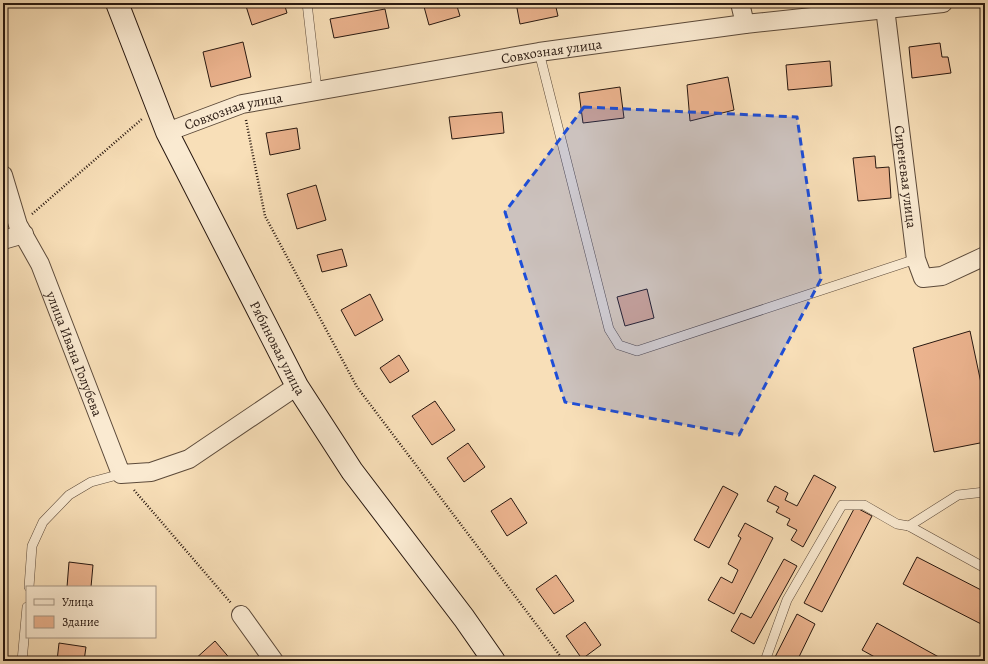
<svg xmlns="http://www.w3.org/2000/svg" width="988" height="664" viewBox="0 0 988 664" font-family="Alegreya,serif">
<rect width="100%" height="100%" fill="#f8dfb8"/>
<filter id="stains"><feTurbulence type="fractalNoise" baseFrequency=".005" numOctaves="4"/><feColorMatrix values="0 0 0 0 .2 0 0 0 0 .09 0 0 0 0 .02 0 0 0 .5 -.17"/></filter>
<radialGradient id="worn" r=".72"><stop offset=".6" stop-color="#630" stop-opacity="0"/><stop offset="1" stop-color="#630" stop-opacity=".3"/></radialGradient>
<g fill="#ebb38e" stroke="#281810">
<polygon points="245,3 284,3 287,13 252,25"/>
<polygon points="423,3 456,3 460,16 429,25"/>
<polygon points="516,3 555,3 558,16 520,24"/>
<polygon points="385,9 389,28 334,38 330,19"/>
<polygon points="243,42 251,77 211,87 203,52"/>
<polygon points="940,43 942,57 948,57 951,73 912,78 909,47"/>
<polygon points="830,61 832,86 788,90 786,65"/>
<polygon points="728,77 734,110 690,121 687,85"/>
<polygon points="620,87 624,118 583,123 579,93"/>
<polygon points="502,112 504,133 452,139 449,117"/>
<polygon points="297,128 300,149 270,155 266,133"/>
<polygon points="875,156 876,168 889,167 891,198 858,201 853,158"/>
<polygon points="316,185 326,220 297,229 287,194"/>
<polygon points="342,249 347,266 322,272 317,255"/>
<polygon points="647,289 654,318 625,326 617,297"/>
<polygon points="370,294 383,320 355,336 341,310"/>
<polygon points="970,331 985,402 985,442 934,452 913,348"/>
<polygon points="399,355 409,371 390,383 380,368"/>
<polygon points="435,401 455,430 432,445 412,416"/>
<polygon points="468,443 485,467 464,482 447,458"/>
<polygon points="814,475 836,487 803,547 791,540 797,530 787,525 790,519 776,512 779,507 767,501 775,486 788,493 785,500 797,506"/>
<polygon points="723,486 738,494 709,548 694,540"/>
<polygon points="511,498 527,523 507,536 491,511"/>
<polygon points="855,507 872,516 822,612 804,603"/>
<polygon points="745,523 773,538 734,614 708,600 721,577 732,583 738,570 728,564 741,538 738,536"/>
<polygon points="917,557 985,592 985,626 903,584"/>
<polygon points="784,559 797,566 754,644 731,631 741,613 751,618"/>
<polygon points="69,562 93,565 91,587 67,587"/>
<polygon points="556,575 574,601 554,614 536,589"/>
<polygon points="797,614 815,624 797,661 773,661"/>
<polygon points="585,622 601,645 582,659 566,636"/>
<polygon points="877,623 946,661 882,661 862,650"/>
<polygon points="215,641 232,661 193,661"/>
<polygon points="59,643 86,647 84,661 57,661"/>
</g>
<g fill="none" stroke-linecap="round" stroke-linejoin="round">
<defs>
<g id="service">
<polyline points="307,3 317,90"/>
<polyline points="539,52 609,329 619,345 637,351 916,259"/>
<polyline points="909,526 985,568"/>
<polyline points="29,587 32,546 43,522 69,495 91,482 121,474"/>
<polyline points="22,661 27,607"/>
<polyline points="765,661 787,600 842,505 864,505 897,524 909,526 958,495 985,492"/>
</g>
<g id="minor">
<polyline points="740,3 745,24"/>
<path id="s1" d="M 885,8 L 916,259 L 923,278 L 942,276 L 985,256"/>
<path id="s2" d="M 167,132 L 242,104 L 539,52 L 745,24 L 943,3"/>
<path id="s3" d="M 3,175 L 18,225 L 40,264 L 121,474 L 151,472 L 189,459 L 297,386"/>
<polyline points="3,240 24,234"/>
<polyline points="241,615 274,661"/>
</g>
<g id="secondary">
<path id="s4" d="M 117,3 L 167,132 L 297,386 L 352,471 L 464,618 L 494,661"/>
</g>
</defs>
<use href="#service" stroke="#5c4a3a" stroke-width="10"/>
<use href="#minor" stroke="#5c4a3a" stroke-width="20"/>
<use href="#secondary" stroke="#281810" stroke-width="24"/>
<g stroke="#281810" stroke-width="2.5" stroke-dasharray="1 2" stroke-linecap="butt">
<polyline points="246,120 265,216 357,387 564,661"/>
<polyline points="32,214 142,119"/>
<polyline points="134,490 231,603"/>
</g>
<use href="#service" stroke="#faead1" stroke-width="9"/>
<use href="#minor" stroke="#faead1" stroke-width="18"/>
<use href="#secondary" stroke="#faead1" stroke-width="22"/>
</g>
<path fill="#1d4ed8" fill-opacity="0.2" stroke="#1d4ed8" stroke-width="3" stroke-dasharray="8 5" stroke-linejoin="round" d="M 584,107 L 797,117 L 821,279 L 739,435 L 565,402 L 505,212 Z"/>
<g text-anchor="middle" stroke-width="3" stroke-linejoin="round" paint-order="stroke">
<g font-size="14" fill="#281810" stroke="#faead1">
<text dy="5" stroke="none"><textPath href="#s2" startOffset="394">Совхозная улица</textPath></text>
<text dy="5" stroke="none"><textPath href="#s2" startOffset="70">Совхозная улица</textPath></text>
<text dy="5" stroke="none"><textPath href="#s1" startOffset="170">Сиреневая улица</textPath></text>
<text dy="5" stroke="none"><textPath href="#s4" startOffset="381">Рябиновая улица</textPath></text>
<text dy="5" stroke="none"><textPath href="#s3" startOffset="193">улица Ивана Голубева</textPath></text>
</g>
</g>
<rect width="988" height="664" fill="none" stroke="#f8dfb8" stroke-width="16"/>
<rect x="4" y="4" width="980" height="656" fill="none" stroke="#281810" stroke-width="2"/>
<rect x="8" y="8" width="972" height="648" fill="none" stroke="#281810"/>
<rect x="26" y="586" width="130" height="52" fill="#faead1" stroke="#a69684"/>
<rect x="34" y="599" width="20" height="6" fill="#faead1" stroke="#a69684"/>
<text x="62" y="606" font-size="12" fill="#281810">Улица</text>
<rect x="34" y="616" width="20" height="12" fill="#ebb38e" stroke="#a69684"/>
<text x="62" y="626" font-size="12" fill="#281810">Здание</text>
<rect width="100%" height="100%" filter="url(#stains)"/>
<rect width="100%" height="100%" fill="url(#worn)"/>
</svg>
